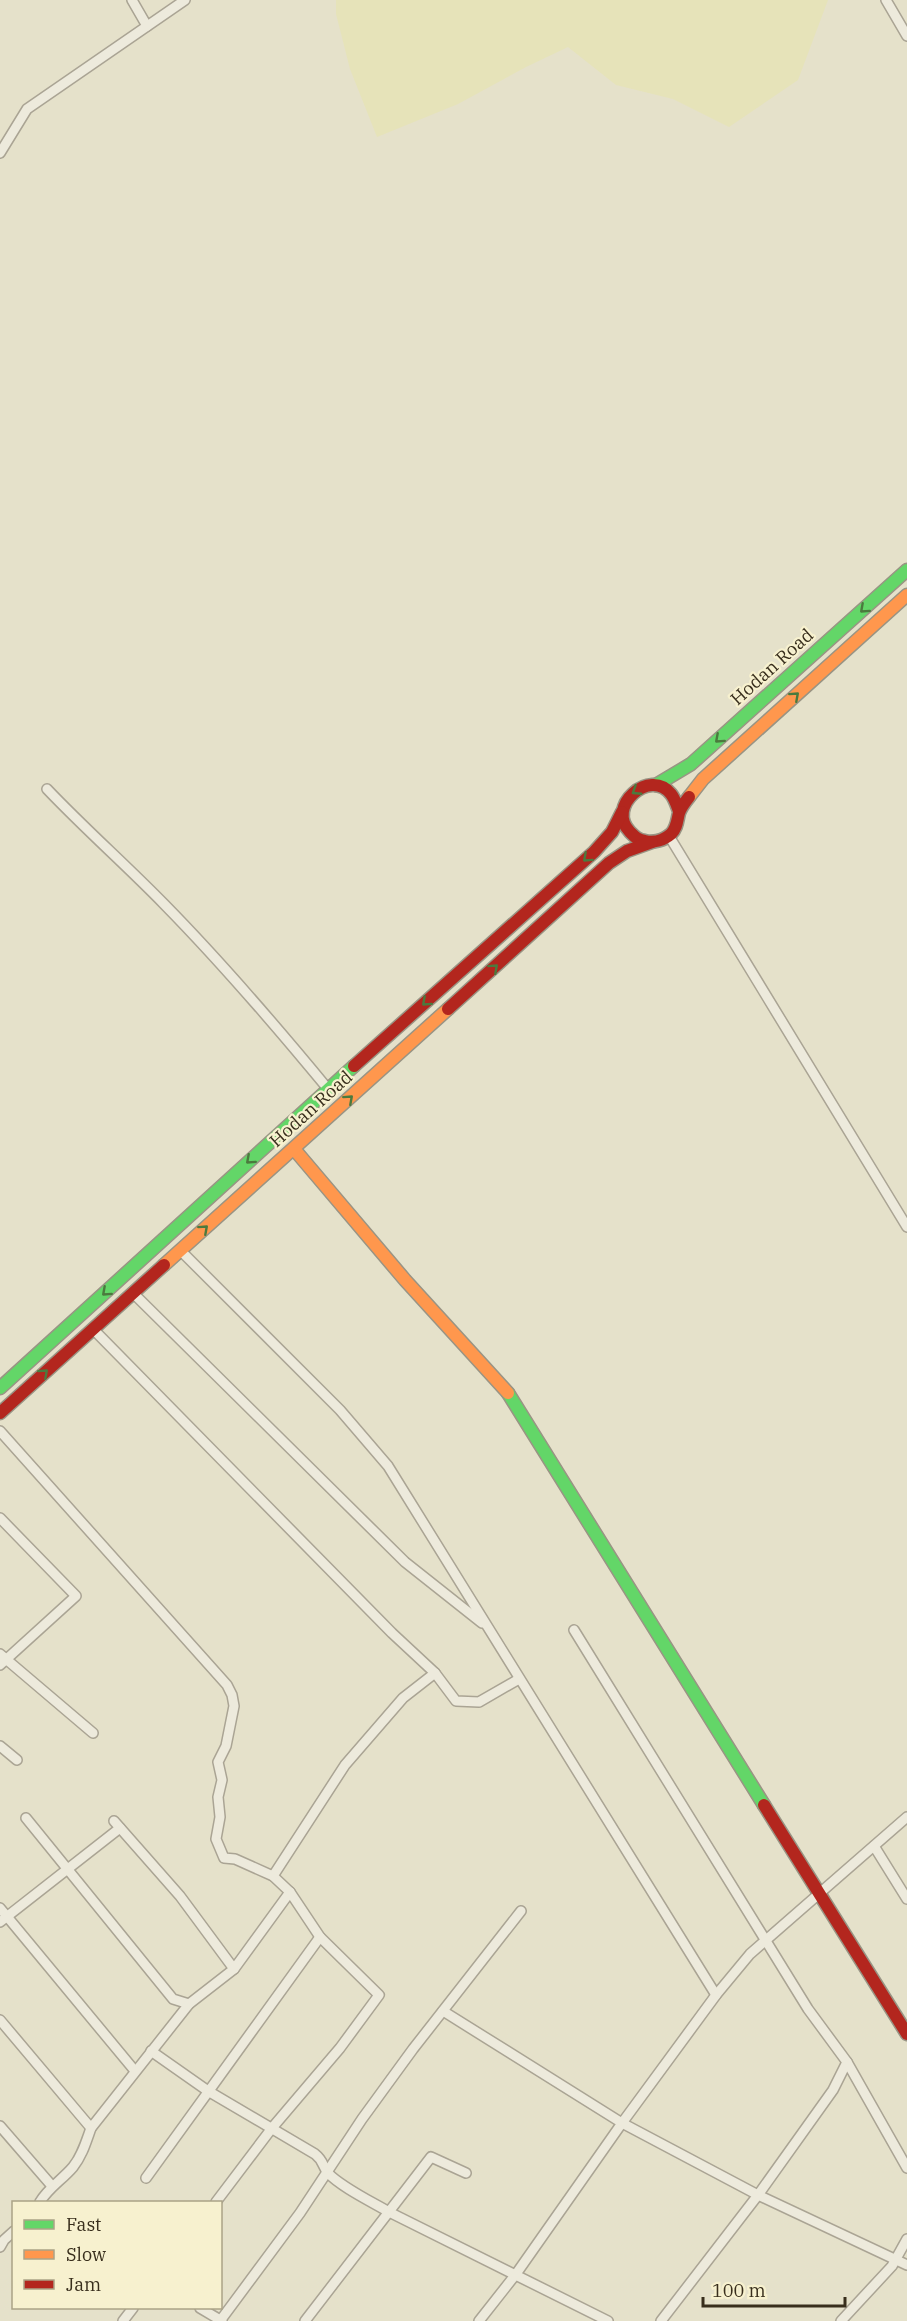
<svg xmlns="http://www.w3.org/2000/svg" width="907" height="2321" viewBox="0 0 907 2321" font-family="'IBM Plex Serif',serif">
<rect width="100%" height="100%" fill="#e5e1ca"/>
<polygon fill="#e6e3b9" points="336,0 828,0 798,80 729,127 673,99 616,85 568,47 526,67 458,104 377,137 350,69 336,14"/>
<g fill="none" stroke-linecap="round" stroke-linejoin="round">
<defs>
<g id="street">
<polyline points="132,0 147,26"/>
<polyline points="886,0 907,36"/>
<polyline points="0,153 27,109 185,0"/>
<path d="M 47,789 C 85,829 126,865 164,904 C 222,963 276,1026 328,1089"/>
<polyline points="669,836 907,1227"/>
<polyline points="180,1250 340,1410 388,1466 716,1995"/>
<polyline points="133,1293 405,1562 482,1623"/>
<polyline points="93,1329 392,1633 435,1673 456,1701 479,1702 519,1679"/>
<polyline points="0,1431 227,1685 232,1695 234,1706 226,1746 218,1762 222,1780 218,1797 220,1817 216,1839 224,1858 235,1859 273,1876 290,1892 320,1937 379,1995 340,2048 272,2128 216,2202"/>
<polyline points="0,1518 76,1596 0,1665"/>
<polyline points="574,1630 808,2009 847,2062 833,2090 758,2195 661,2321"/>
<polyline points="0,1654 93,1733"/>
<polyline points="0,1746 17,1760"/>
<polyline points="907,1817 750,1954 716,1995 622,2123 758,2195 907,2265"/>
<polyline points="26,1818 173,1999 189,2004"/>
<polyline points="114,1821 180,1896 234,1969"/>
<polyline points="874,1846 907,1899"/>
<polyline points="273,1876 345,1765 403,1698 435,1673"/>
<polyline points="0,1908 135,2071"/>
<polyline points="0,1922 120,1828"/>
<polyline points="443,2011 622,2123 516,2274 479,2321"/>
<polyline points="0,2020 91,2128"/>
<path d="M 151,2051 L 208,2091 L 315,2154 C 324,2161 322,2166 328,2173 C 341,2187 372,2202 389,2212 L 608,2321"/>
<polyline points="847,2062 907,2168"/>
<polyline points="0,2126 52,2186"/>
<polyline points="146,2178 320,1937"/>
<path d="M 40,2202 C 48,2188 62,2180 73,2167 C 82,2156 86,2142 91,2128 L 189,2004 L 234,1969 L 290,1892"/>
<polyline points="0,2247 4,2240 14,2231"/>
<polyline points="200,2308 222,2321"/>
<polyline points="123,2321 133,2308"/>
<polyline points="220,2321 300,2213 362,2119 413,2049 521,1911"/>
<polyline points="305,2321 431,2157 466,2173"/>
<polyline points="841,2321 892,2266 907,2239"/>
</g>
<g id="fast">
<polyline points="656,785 691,764 907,570"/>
<polyline points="0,1388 354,1066"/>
<polyline points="508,1393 764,1805"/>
</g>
<g id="slow">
<polyline points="689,797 703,779 907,595"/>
<polyline points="294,1149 405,1280 508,1393"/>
<polyline points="164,1265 448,1009"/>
</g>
<g id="jam">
<path d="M 679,811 C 677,806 675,799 671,794 C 650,767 605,807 630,832 C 635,837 638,840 645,841 C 654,843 664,840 671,834 C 677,828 677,821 679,813 C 681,807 685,802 689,797"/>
<polyline points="448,1009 609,863 627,851 652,842"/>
<polyline points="354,1066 594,852 612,832 622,812"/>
<polyline points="0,1413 164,1265"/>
<polyline points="764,1805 907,2034"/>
</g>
</defs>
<use href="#street" stroke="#aaa494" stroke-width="12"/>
<use href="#fast" stroke="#999484" stroke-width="15"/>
<use href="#slow" stroke="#999484" stroke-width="15"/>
<use href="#jam" stroke="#999484" stroke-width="15"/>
<use href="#street" stroke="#edeadc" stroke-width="9"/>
<use href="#fast" stroke="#63d668" stroke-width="12"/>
<use href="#slow" stroke="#ff974d" stroke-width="12"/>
<use href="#jam" stroke="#b3261e" stroke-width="12"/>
</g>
<defs><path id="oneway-chevron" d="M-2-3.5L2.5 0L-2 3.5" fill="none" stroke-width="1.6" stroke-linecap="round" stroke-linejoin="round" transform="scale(1.5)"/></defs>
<g stroke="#4b7a3e">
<use href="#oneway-chevron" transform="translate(864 609) rotate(138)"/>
<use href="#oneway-chevron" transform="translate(795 696) rotate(-42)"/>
<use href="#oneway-chevron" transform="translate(719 739) rotate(138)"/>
<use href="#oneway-chevron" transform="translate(636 791) rotate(147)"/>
<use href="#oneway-chevron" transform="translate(587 858) rotate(138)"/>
<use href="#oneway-chevron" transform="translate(494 968) rotate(-42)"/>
<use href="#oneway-chevron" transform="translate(426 1002) rotate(138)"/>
<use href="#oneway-chevron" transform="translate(349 1099) rotate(-42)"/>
<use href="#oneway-chevron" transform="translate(250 1160) rotate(138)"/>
<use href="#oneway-chevron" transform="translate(204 1229) rotate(-42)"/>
<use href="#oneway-chevron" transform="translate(106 1292) rotate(138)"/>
<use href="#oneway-chevron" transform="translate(44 1373) rotate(-42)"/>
</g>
<g text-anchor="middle" stroke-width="4.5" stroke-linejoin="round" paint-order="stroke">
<g font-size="18" fill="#382e1c" stroke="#f7f1cf">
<text transform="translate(772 667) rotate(-42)" y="6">Hodan Road</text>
<text transform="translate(311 1109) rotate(-42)" y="6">Hodan Road</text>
</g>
</g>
<rect x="12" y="2201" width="210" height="108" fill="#f7f1cf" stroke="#aba387" stroke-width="1.5"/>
<rect x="24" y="2220" width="30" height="9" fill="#63d668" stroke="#aba387" stroke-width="1.5"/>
<text x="66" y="2231" font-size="18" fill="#382e1c">Fast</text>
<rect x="24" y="2250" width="30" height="9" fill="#ff974d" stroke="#aba387" stroke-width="1.5"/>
<text x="66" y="2261" font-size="18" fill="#382e1c">Slow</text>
<rect x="24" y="2280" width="30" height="9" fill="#b3261e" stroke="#aba387" stroke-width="1.5"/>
<text x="66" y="2291" font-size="18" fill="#382e1c">Jam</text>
<path d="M703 2297v9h142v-9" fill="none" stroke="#382e1c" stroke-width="3"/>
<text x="712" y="2297" font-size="18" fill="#382e1c" stroke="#f7f1cf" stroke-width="4.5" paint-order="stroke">100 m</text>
</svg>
